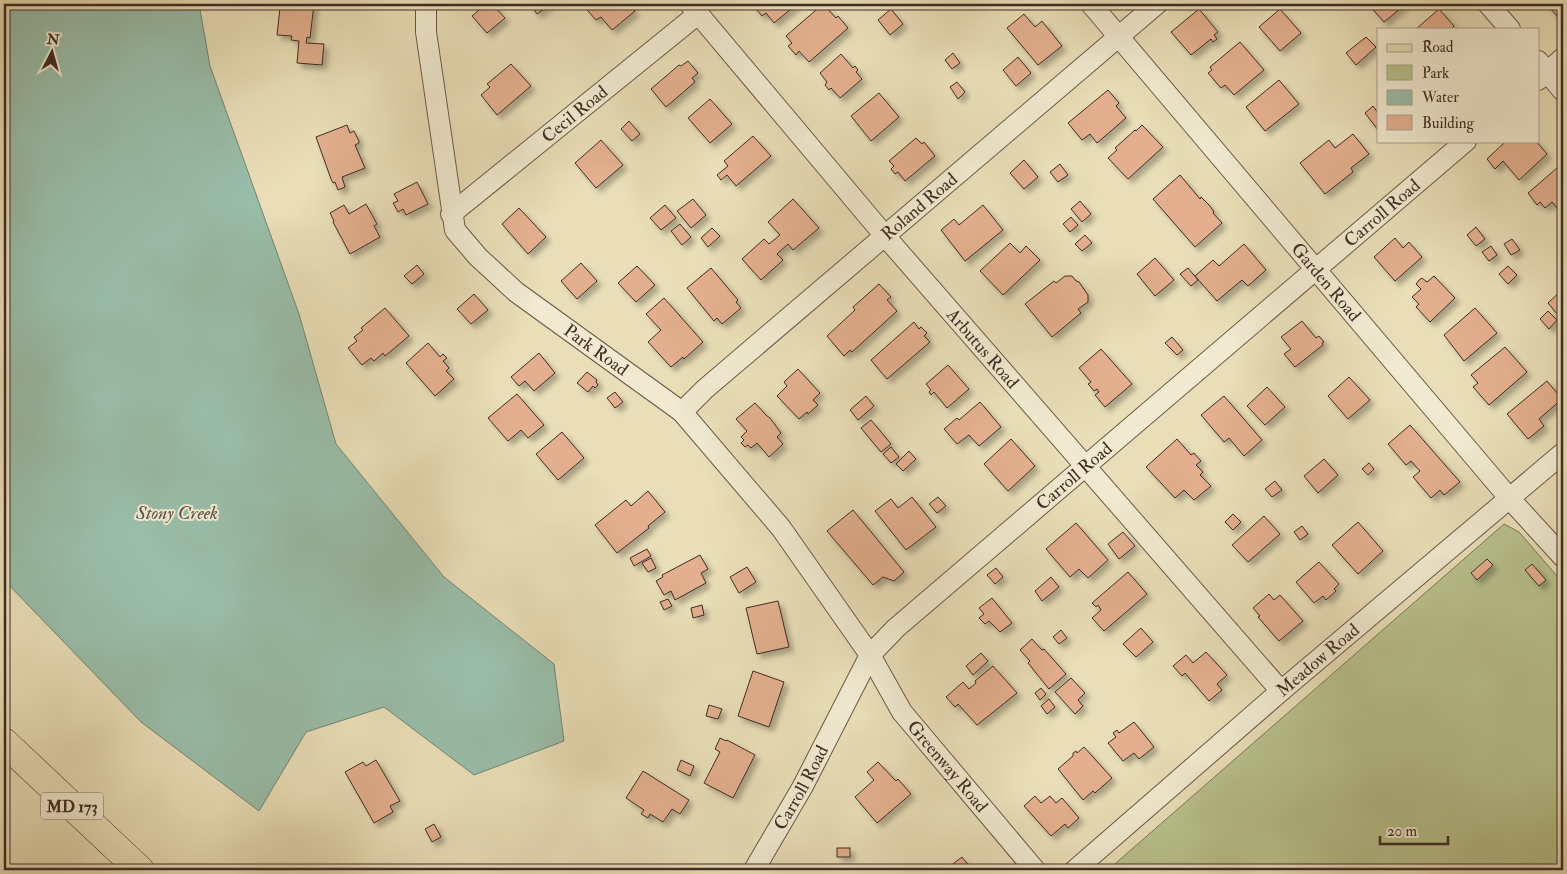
<svg xmlns="http://www.w3.org/2000/svg" width="1567" height="874" viewBox="0 0 1567 874" font-family="'IM FELL Double Pica',serif">
<defs>
<filter id="shadow"><feDropShadow dx="4.5" dy="4.5" stdDeviation="2.5" flood-color="#0004"/></filter>
</defs>
<rect width="100%" height="100%" fill="#e9deb7"/>
<filter id="stains"><feTurbulence type="fractalNoise" baseFrequency=".004" numOctaves="4"/><feColorMatrix values="0 0 0 0 .2 0 0 0 0 .09 0 0 0 0 .02 0 0 0 .5 -.17"/></filter>
<radialGradient id="worn" r=".72"><stop offset=".6" stop-color="#630" stop-opacity="0"/><stop offset="1" stop-color="#630" stop-opacity=".3"/></radialGradient>
<polygon fill="#b8c18d" stroke="#7c7658" points="1504,524 1519,532 1563,583 1563,870 1108,870"/>
<polygon fill="#99bda9" stroke="#758374" points="4,4 199,4 210,66 299,314 336,444 444,577 554,664 564,741 474,775 384,707 306,732 259,811 141,722 4,580"/>
<g fill="#e3af8e" stroke="#3f2c24" filter="url(#shadow)">
<polygon points="278,4 314,4 310,38 307,37 306,43 324,44 322,65 297,63 299,41 291,40 292,36 277,35 280,8 278,8"/>
<polygon points="486,4 492,4 505,18 487,33 472,16"/>
<polygon points="530,4 550,4 537,14"/>
<polygon points="594,4 629,4 635,11 612,30 601,17 596,20 588,11 587,9"/>
<polygon points="752,4 797,4 774,23 766,13 762,16"/>
<polygon points="823,4 836,18 838,16 848,28 809,62 799,51 796,55 788,46 792,43 786,36"/>
<polygon points="1368,4 1406,4 1384,22"/>
<polygon points="1546,4 1563,4 1563,14 1559,18"/>
<polygon points="891,9 903,24 890,35 878,20"/>
<polygon points="1199,9 1218,32 1214,35 1217,39 1213,42 1211,39 1191,55 1171,32"/>
<polygon points="1280,9 1301,33 1280,51 1259,27"/>
<polygon points="1439,9 1454,26 1451,29 1416,29"/>
<polygon points="1024,14 1035,27 1042,21 1062,46 1038,65 1007,28"/>
<polygon points="1366,37 1376,47 1356,65 1346,53"/>
<polygon points="1240,42 1264,70 1234,95 1225,85 1221,88 1208,73 1212,70 1210,67"/>
<polygon points="953,53 960,63 952,69 945,60"/>
<polygon points="841,54 853,68 855,66 858,70 856,72 862,79 840,98 831,88 829,90 825,85 827,82 820,73"/>
<polygon points="1018,57 1031,73 1016,86 1003,70"/>
<polygon points="688,61 698,73 692,78 695,82 666,107 651,89 679,65 681,66"/>
<polygon points="511,64 531,86 497,115 481,95 490,87 487,84"/>
<polygon points="1279,80 1299,104 1265,131 1246,107"/>
<polygon points="957,82 965,92 958,99 950,87"/>
<polygon points="1108,90 1119,103 1116,106 1126,118 1097,143 1090,134 1082,140 1068,123"/>
<polygon points="879,93 899,117 871,141 851,116"/>
<polygon points="710,99 732,124 710,143 688,118"/>
<polygon points="1373,106 1378,113 1378,130 1365,113"/>
<polygon points="629,121 640,134 632,141 621,129"/>
<polygon points="347,125 350,133 354,131 359,141 359,143 355,145 365,168 342,177 345,187 338,190 335,182 333,183 331,179 316,137"/>
<polygon points="1142,125 1163,147 1128,179 1108,158 1117,150 1115,148 1135,130 1136,131"/>
<polygon points="1353,134 1369,154 1351,168 1353,172 1325,194 1300,163 1329,140 1335,148"/>
<polygon points="753,136 771,156 736,186 727,175 721,180 717,175 728,166 724,161"/>
<polygon points="916,138 922,144 924,142 935,156 905,181 898,172 895,174 891,169 894,166 889,161"/>
<polygon points="601,140 623,165 596,188 575,163"/>
<polygon points="1506,141 1536,141 1547,154 1519,180 1503,161 1495,169 1487,159"/>
<polygon points="1024,160 1038,177 1024,189 1010,173"/>
<polygon points="1060,164 1068,175 1058,182 1050,172"/>
<polygon points="1557,168 1563,175 1563,215 1552,202 1545,208 1540,202 1537,205 1528,193"/>
<polygon points="1180,175 1200,199 1201,197 1210,206 1214,212 1213,213 1222,223 1195,247 1153,199"/>
<polygon points="417,182 428,204 406,215 403,209 398,212 393,203 398,201 394,194"/>
<polygon points="693,199 706,215 691,228 677,211"/>
<polygon points="793,199 819,228 793,250 788,244 777,254 783,260 761,280 742,259 764,239 769,244 780,235 768,222"/>
<polygon points="1080,201 1091,214 1082,222 1071,209"/>
<polygon points="366,204 377,224 374,226 380,237 350,254 333,222 334,221 330,213 344,205 349,214"/>
<polygon points="665,205 676,218 661,230 650,218"/>
<polygon points="983,205 1003,230 965,261 941,230 954,219 959,225"/>
<polygon points="519,208 546,237 528,254 502,224"/>
<polygon points="1071,217 1078,225 1070,232 1063,224"/>
<polygon points="680,224 691,237 682,245 671,231"/>
<polygon points="1476,227 1485,239 1476,246 1467,235"/>
<polygon points="712,228 720,236 708,247 701,238"/>
<polygon points="1085,235 1092,243 1082,251 1075,244"/>
<polygon points="1395,238 1403,248 1409,242 1422,257 1395,281 1374,257"/>
<polygon points="1512,239 1520,250 1511,255 1504,244"/>
<polygon points="1010,243 1020,253 1026,246 1040,260 1003,295 980,271"/>
<polygon points="1244,244 1266,270 1248,286 1242,280 1217,301 1195,276 1213,260 1219,266"/>
<polygon points="1491,246 1497,255 1489,261 1482,252"/>
<polygon points="1155,258 1174,280 1155,296 1137,274"/>
<polygon points="581,263 597,281 577,299 561,281"/>
<polygon points="417,265 424,274 412,284 404,276"/>
<polygon points="637,266 655,285 636,302 618,283"/>
<polygon points="1508,266 1517,275 1508,284 1499,274"/>
<polygon points="711,268 738,300 736,302 741,308 722,324 717,318 714,321 687,288"/>
<polygon points="1188,268 1198,280 1191,286 1180,274"/>
<polygon points="1065,276 1072,276 1076,281 1079,282 1088,295 1088,302 1078,309 1081,313 1052,337 1025,304 1054,281 1056,283"/>
<polygon points="1434,276 1455,298 1430,322 1416,307 1419,304 1412,297 1421,289 1416,284 1419,280 1422,278 1427,282"/>
<polygon points="879,284 891,297 887,300 897,311 852,352 850,350 844,356 827,336 855,310 853,307"/>
<polygon points="1563,289 1563,321 1548,303"/>
<polygon points="474,294 488,310 471,324 457,309"/>
<polygon points="664,298 703,342 684,359 683,357 671,367 648,342 661,330 646,314"/>
<polygon points="385,308 409,336 385,356 383,353 374,361 371,358 362,365 348,348 357,341 354,337 363,330 361,328"/>
<polygon points="1475,308 1497,333 1464,361 1444,335"/>
<polygon points="1548,311 1557,320 1549,329 1540,319"/>
<polygon points="1302,321 1316,338 1319,336 1324,342 1322,343 1323,345 1295,367 1284,354 1291,349 1281,337"/>
<polygon points="914,322 919,329 921,327 927,333 924,336 930,342 887,379 871,360"/>
<polygon points="1172,337 1183,350 1177,355 1165,343"/>
<polygon points="428,343 440,357 443,354 447,358 443,361 449,368 446,371 454,379 435,396 406,363"/>
<polygon points="1505,347 1527,372 1489,405 1473,387 1478,383 1471,375"/>
<polygon points="1101,349 1132,384 1105,407 1095,395 1099,392 1097,389 1094,391 1090,386 1088,384 1091,382 1079,368"/>
<polygon points="539,353 555,373 534,391 525,381 519,386 511,377"/>
<polygon points="948,365 969,389 947,408 934,392 931,395 929,392 931,390 926,384"/>
<polygon points="798,369 820,393 813,400 818,405 808,414 807,412 799,419 777,396 787,386 784,382"/>
<polygon points="587,372 597,380 596,382 598,385 595,388 593,386 588,392 577,383"/>
<polygon points="1349,377 1370,400 1348,419 1328,396"/>
<polygon points="1547,381 1562,399 1539,419 1544,426 1528,439 1507,414"/>
<polygon points="1267,387 1285,407 1265,425 1247,406"/>
<polygon points="615,392 623,402 615,408 607,398"/>
<polygon points="517,394 544,425 528,438 521,430 508,441 488,418"/>
<polygon points="866,396 874,406 858,420 850,410"/>
<polygon points="1224,396 1262,440 1244,456 1229,438 1224,442 1201,415"/>
<polygon points="980,402 1001,427 979,446 969,435 957,444 944,429 957,418 959,420"/>
<polygon points="755,403 767,416 770,418 781,433 777,437 783,444 769,457 757,443 751,448 748,445 745,447 741,443 744,440 741,437 747,431 736,419"/>
<polygon points="871,420 891,444 881,452 861,428"/>
<polygon points="1410,425 1460,482 1444,495 1440,490 1431,498 1413,477 1420,471 1411,461 1406,465 1388,444"/>
<polygon points="562,432 584,458 558,480 536,454"/>
<polygon points="1011,439 1035,466 1008,491 984,464"/>
<polygon points="1177,439 1191,455 1194,453 1201,461 1196,465 1203,472 1200,475 1211,486 1194,500 1184,490 1175,498 1146,467"/>
<polygon points="891,447 899,457 891,463 883,454"/>
<polygon points="909,451 916,459 903,471 896,464"/>
<polygon points="1324,459 1338,475 1318,493 1304,476"/>
<polygon points="1369,463 1374,469 1368,475 1362,469"/>
<polygon points="1275,481 1282,490 1272,497 1265,489"/>
<polygon points="648,491 665,512 648,526 649,528 617,553 595,525 626,500 631,506"/>
<polygon points="912,497 936,527 906,550 875,511 891,499 898,508"/>
<polygon points="938,497 946,506 937,513 929,504"/>
<polygon points="853,510 904,572 894,581 883,577 873,585 827,531"/>
<polygon points="1233,514 1241,522 1233,530 1225,522"/>
<polygon points="1264,516 1280,534 1248,562 1232,545"/>
<polygon points="1358,522 1383,551 1358,574 1332,545"/>
<polygon points="1076,523 1108,560 1088,578 1079,569 1070,577 1046,549"/>
<polygon points="1302,526 1308,534 1300,540 1294,532"/>
<polygon points="1123,532 1135,546 1119,559 1108,544"/>
<polygon points="647,549 651,556 634,566 630,558"/>
<polygon points="700,555 708,569 701,573 706,583 675,600 671,591 664,595 656,581 663,577 662,575"/>
<polygon points="651,558 656,568 648,572 642,563"/>
<polygon points="1487,559 1493,565 1477,580 1471,573"/>
<polygon points="1319,562 1339,584 1334,589 1336,591 1326,600 1323,596 1314,603 1296,582"/>
<polygon points="1532,564 1546,580 1539,586 1525,570"/>
<polygon points="747,567 756,582 739,593 730,577"/>
<polygon points="996,568 1003,577 995,584 987,575"/>
<polygon points="1128,572 1147,594 1104,631 1092,618 1101,610 1098,605 1096,607 1092,603"/>
<polygon points="1051,577 1059,587 1042,601 1035,591"/>
<polygon points="1269,594 1274,600 1280,595 1303,621 1279,641 1258,617 1260,616 1253,608"/>
<polygon points="992,598 1012,623 1000,632 989,621 985,624 979,618 984,614 979,608"/>
<polygon points="668,599 672,606 664,610 660,602"/>
<polygon points="778,601 789,647 757,654 746,608"/>
<polygon points="702,605 704,615 693,618 691,608"/>
<polygon points="1141,628 1153,642 1136,657 1123,644"/>
<polygon points="1061,630 1067,638 1059,644 1053,637"/>
<polygon points="1032,639 1042,650 1044,649 1066,674 1049,689 1028,663 1030,661 1020,650"/>
<polygon points="1206,652 1227,675 1217,684 1222,690 1209,701 1185,673 1182,676 1173,666 1186,655 1193,663"/>
<polygon points="981,653 988,661 973,675 966,666"/>
<polygon points="993,666 1017,693 977,725 958,704 955,707 946,697 963,682 969,689 976,683 975,681"/>
<polygon points="753,671 784,682 769,727 738,716"/>
<polygon points="1071,678 1085,693 1078,700 1083,706 1075,714 1055,692"/>
<polygon points="1041,688 1046,694 1040,700 1035,693"/>
<polygon points="1049,699 1055,707 1047,714 1041,706"/>
<polygon points="709,705 722,709 718,719 706,716"/>
<polygon points="1134,722 1154,747 1139,759 1134,753 1123,761 1108,743 1116,737 1113,733 1117,730 1119,733"/>
<polygon points="720,738 726,741 727,740 755,755 733,798 704,783 720,752 715,749"/>
<polygon points="1084,747 1112,778 1095,793 1093,791 1083,800 1058,769 1073,756 1073,753 1076,751 1077,753"/>
<polygon points="376,760 400,801 390,806 393,812 374,823 345,772 363,762 366,766"/>
<polygon points="681,760 694,766 690,776 677,770"/>
<polygon points="878,762 896,781 898,779 911,794 877,823 855,797 874,780 867,772"/>
<polygon points="643,771 689,800 680,814 672,809 663,822 650,814 648,818 641,814 644,810 626,798"/>
<polygon points="1035,796 1041,803 1050,796 1056,803 1062,798 1079,818 1068,828 1065,824 1051,836 1024,806"/>
<polygon points="434,824 441,837 432,842 425,829"/>
<rect x="837" y="848" width="13" height="9"/>
<polygon points="962,857 970,867 974,864 979,870 945,870"/>
</g>
<g fill="none" stroke-linecap="round" stroke-linejoin="round">
<defs>
<g id="minor">
<path id="s1" d="M 426,4 L 426,32 L 455,230 L 478,257 L 516,292 L 682,412 L 781,528 L 870,655 L 902,712 L 1035,870"/>
<path id="s2" d="M 690,4 L 885,236 L 1281,691"/>
<path id="s3" d="M 1091,4 L 1510,499 L 1563,557"/>
<polyline points="1488,4 1510,29"/>
<polyline points="1538,61 1563,91"/>
<polyline points="1538,80 1563,58"/>
<path id="s4" d="M 451,214 L 698,14"/>
<path id="s5" d="M 682,412 L 705,389 L 1157,4"/>
<path id="s6" d="M 754,870 L 803,786 L 870,655 L 896,628 L 1466,141"/>
<path id="s7" d="M 1075,870 L 1281,691 L 1563,453"/>
</g>
<polyline id="primary" points="4,742 140,870"/>
</defs>
<use href="#minor" stroke="#6a5849" stroke-width="22"/>
<use href="#primary" stroke="#3f2c24" stroke-width="29"/>
<use href="#minor" stroke="#f1ead0" stroke-width="20"/>
<use href="#primary" stroke="#e9deb7" stroke-width="28"/>
</g>
<g text-anchor="middle" stroke-width="4" stroke-linejoin="round" paint-order="stroke">
<rect fill="#f1ead0" stroke="#746558" stroke-width="1" x="41" y="792.5" width="62" height="27" rx="4"/>
<g font-size="16" font-weight="bold" fill="#3f2c24">
<text x="72" y="812">MD 173</text>
</g>
<g font-size="18" fill="#3f2c24" stroke="#f1ead0">
<text dy="6" stroke="none"><textPath href="#s4" startOffset="159">Cecil Road</textPath></text>
<text dy="6" stroke="none"><textPath href="#s5" startOffset="314">Roland Road</textPath></text>
<text dy="6" stroke="none"><textPath href="#s6" startOffset="921">Carroll Road</textPath></text>
<text dy="6" stroke="none"><textPath href="#s3" startOffset="364">Garden Road</textPath></text>
<text dy="6" stroke="none"><textPath href="#s1" startOffset="414">Park Road</textPath></text>
<text dy="6" stroke="none"><textPath href="#s2" startOffset="452">Arbutus Road</textPath></text>
<text dy="6" stroke="none"><textPath href="#s6" startOffset="516">Carroll Road</textPath></text>
<text dy="6" stroke="none"><textPath href="#s7" startOffset="321">Meadow Road</textPath></text>
<text dy="6" stroke="none"><textPath href="#s1" startOffset="964">Greenway Road</textPath></text>
<text dy="6" stroke="none"><textPath href="#s6" startOffset="95">Carroll Road</textPath></text>
</g>
<g font-size="19" font-style="italic" fill="#565045" stroke="#f1ead0">
<text x="177" y="519">Stony Creek</text>
</g>
</g>
<rect width="1567" height="874" fill="none" stroke="#e9deb7" stroke-width="20"/>
<rect x="5" y="5" width="1557" height="864" fill="none" stroke="#3f2c24" stroke-width="2.5"/>
<rect x="10" y="10" width="1547" height="854" fill="none" stroke="#3f2c24"/>
<rect x="1377" y="28" width="162" height="115" fill="#f1ead0" stroke="#aa9e8b"/>
<rect x="1387" y="44" width="25" height="8" fill="#e9deb7" stroke="#aa9e8b"/>
<text x="1422" y="52" font-size="15" fill="#3f2c24">Road</text>
<rect x="1387" y="65" width="25" height="15" fill="#b8c18d" stroke="#aa9e8b"/>
<text x="1422" y="78" font-size="15" fill="#3f2c24">Park</text>
<rect x="1387" y="90" width="25" height="15" fill="#99bda9" stroke="#aa9e8b"/>
<text x="1422" y="102" font-size="15" fill="#3f2c24">Water</text>
<rect x="1387" y="115" width="25" height="15" fill="#e3af8e" stroke="#aa9e8b"/>
<text x="1422" y="128" font-size="15" fill="#3f2c24">Building</text>
<g transform="translate(52 52) rotate(6)" stroke="#f1ead0" stroke-width="4" paint-order="stroke">
<path d="M0-4L9 19L0 12L-9 19Z" fill="#3f2c24"/>
<text y="-8" font-size="14" font-weight="bold" text-anchor="middle" fill="#3f2c24">N</text>
</g>
<path d="M1380 836v8h68v-8" fill="none" stroke="#3f2c24" stroke-width="2.5"/>
<text x="1387" y="836" font-size="15" fill="#3f2c24" stroke="#f1ead0" stroke-width="4" paint-order="stroke">20 m</text>
<rect width="100%" height="100%" filter="url(#stains)"/>
<rect width="100%" height="100%" fill="url(#worn)"/>
</svg>
